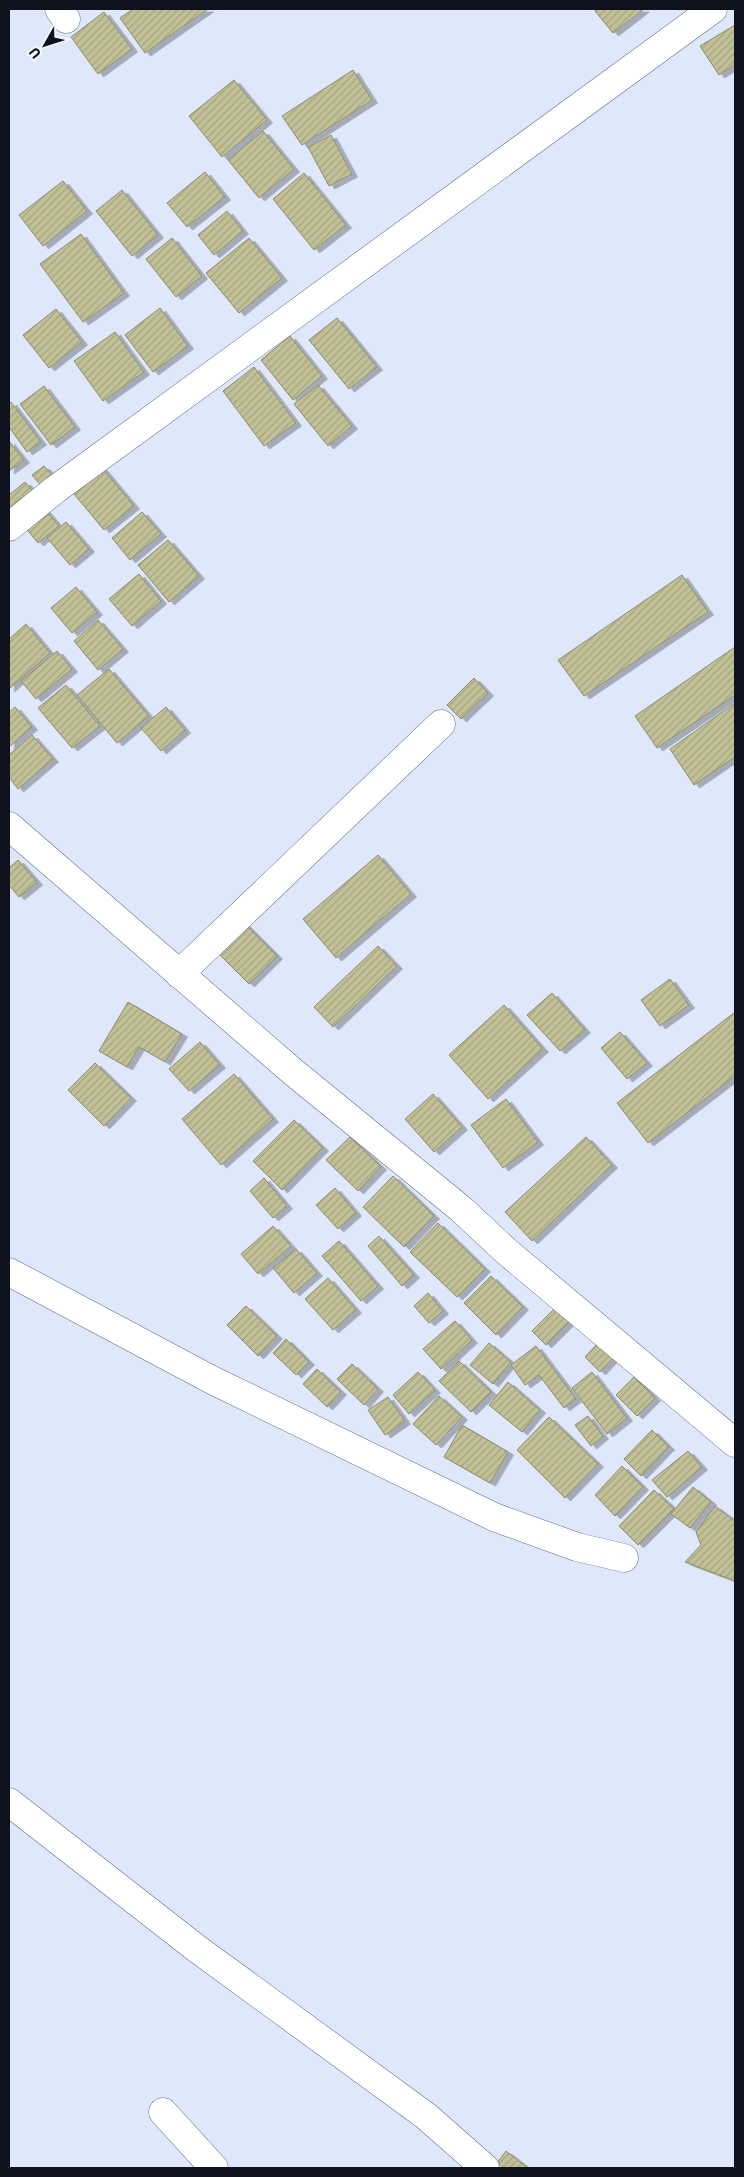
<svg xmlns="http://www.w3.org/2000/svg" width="744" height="2177" viewBox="0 0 744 2177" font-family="'IBM Plex Sans',sans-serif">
<defs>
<pattern id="building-hatch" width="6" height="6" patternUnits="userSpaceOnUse" patternTransform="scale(1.25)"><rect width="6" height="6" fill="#c1c096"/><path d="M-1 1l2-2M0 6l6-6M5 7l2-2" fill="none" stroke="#a5a481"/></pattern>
<filter id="shadow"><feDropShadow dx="5.5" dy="3" stdDeviation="0" flood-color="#0004"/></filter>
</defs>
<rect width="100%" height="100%" fill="#dfe8fa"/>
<g fill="url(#building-hatch)" stroke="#8c8b6c" filter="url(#shadow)">
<polygon points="133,9 208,9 145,53 120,18"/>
<polygon points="599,9 644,9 613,33 595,11"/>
<polygon points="104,12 132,49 98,74 71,37"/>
<polygon points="735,25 735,65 719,75 700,46"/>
<polygon points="353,70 372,100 302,145 282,116"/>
<polygon points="234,80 267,120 222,157 189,116"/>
<polygon points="263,131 294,169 259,198 228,160"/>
<polygon points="331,135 352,174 329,186 308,147"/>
<polygon points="205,172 225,197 187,227 167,203"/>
<polygon points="304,173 346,225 314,250 273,199"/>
<polygon points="63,181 87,211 43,246 19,215"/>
<polygon points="122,190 158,235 132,256 96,211"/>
<polygon points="227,211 243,231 214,255 198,235"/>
<polygon points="81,234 124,293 83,322 40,264"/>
<polygon points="172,238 202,276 176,297 146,259"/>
<polygon points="249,238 282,278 239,313 206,273"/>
<polygon points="160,308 188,346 153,372 125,335"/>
<polygon points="56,309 82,342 49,368 23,335"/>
<polygon points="337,318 377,367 349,389 309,340"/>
<polygon points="115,332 144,372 103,401 74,361"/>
<polygon points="290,336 322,376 293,400 261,360"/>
<polygon points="254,367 296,423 264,446 223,391"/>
<polygon points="318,385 352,426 328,446 294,404"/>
<polygon points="44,386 75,427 51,445 20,404"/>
<polygon points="11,402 41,442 27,452 9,427 9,404"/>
<polygon points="9,441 24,460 9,471"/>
<polygon points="98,463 134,506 104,530 69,488"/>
<polygon points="44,466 61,485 49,495 32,475"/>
<polygon points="25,482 35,493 13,512 9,506 9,495"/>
<polygon points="40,504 59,526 38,543 20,521"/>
<polygon points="142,512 161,534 130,560 112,538"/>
<polygon points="66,522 89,549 70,565 47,538"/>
<polygon points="168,540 199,576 169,602 138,565"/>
<polygon points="139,574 161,601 132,626 109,599"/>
<polygon points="682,575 708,612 584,696 558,660"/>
<polygon points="76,587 97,612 72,633 51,608"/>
<polygon points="98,620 123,649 98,670 74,641"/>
<polygon points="26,624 50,653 9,689 9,639"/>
<polygon points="735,647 735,695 657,748 635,716"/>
<polygon points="57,651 72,669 36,699 21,681"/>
<polygon points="109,669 149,716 117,743 77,695"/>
<polygon points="474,678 488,693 461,719 447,705"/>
<polygon points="66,685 100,726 72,748 38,708"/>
<polygon points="735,703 735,757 694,785 670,749"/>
<polygon points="15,707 32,727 9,747 9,712"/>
<polygon points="166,707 185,730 161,751 141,728"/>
<polygon points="32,735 53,759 18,789 9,777 9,755"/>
<polygon points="378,855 411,894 336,958 303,919"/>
<polygon points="18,860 37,882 19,897 9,885 9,868"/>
<polygon points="243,922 277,956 249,984 215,950"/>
<polygon points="378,946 397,966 333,1027 314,1007"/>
<polygon points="670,979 689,1005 660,1026 641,1000"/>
<polygon points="552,993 585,1030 560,1051 527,1015"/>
<polygon points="128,1002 182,1034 165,1062 139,1047 127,1067 99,1051"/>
<polygon points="504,1005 543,1049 488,1099 449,1055"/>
<polygon points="735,1012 735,1076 648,1143 617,1103"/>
<polygon points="620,1032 647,1063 627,1079 601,1048"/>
<polygon points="200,1042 220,1065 189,1091 169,1069"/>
<polygon points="95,1063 131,1098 104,1126 68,1090"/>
<polygon points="234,1074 273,1119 221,1165 182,1119"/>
<polygon points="433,1094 462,1127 434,1152 405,1119"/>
<polygon points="506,1099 538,1142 503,1168 471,1125"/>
<polygon points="294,1120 323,1148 282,1190 253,1161"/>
<polygon points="350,1137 381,1167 358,1191 326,1160"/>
<polygon points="586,1137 612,1165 532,1241 505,1212"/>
<polygon points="393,1176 434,1216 404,1247 363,1207"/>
<polygon points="264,1178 287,1206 273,1218 250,1191"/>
<polygon points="335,1188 356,1213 338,1229 316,1205"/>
<polygon points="438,1223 485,1269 457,1297 410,1252"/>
<polygon points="273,1226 291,1246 258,1274 241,1254"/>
<polygon points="379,1236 414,1275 402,1286 368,1246"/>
<polygon points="339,1241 378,1286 361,1301 322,1256"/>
<polygon points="296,1249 317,1273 294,1293 273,1268"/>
<polygon points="491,1276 523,1307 496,1335 464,1303"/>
<polygon points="328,1278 356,1310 333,1330 305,1299"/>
<polygon points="428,1293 443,1311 429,1323 414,1306"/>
<polygon points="246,1306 277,1336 258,1356 227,1325"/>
<polygon points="556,1307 570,1321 546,1345 532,1331"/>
<polygon points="455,1321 472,1340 441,1369 423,1349"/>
<polygon points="286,1339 309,1362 296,1375 273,1353"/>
<polygon points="489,1343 511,1362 493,1384 470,1365"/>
<polygon points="598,1343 613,1358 600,1372 585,1357"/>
<polygon points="536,1346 576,1399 564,1408 539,1375 525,1385 511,1365"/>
<polygon points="459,1361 491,1392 471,1412 439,1381"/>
<polygon points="352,1364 378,1389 364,1405 337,1379"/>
<polygon points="317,1369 341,1392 327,1407 303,1384"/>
<polygon points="418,1372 435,1390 409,1414 393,1395"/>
<polygon points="592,1372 627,1418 607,1434 572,1388"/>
<polygon points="634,1377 655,1398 637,1416 616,1395"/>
<polygon points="508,1382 540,1410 522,1432 489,1405"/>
<polygon points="439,1396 462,1417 436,1445 413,1424"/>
<polygon points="388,1397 405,1421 385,1435 368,1410"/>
<polygon points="588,1416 603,1436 591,1446 575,1425"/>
<polygon points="549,1417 598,1464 565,1498 517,1450"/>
<polygon points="462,1425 508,1452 490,1483 444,1457"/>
<polygon points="652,1430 669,1447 641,1476 624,1459"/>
<polygon points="688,1451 702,1467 667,1497 652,1480"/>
<polygon points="622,1466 643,1487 615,1516 595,1495"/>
<polygon points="693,1487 711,1502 690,1528 671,1514"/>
<polygon points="654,1490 674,1509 638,1545 619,1526"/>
<polygon points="715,1506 735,1521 735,1581 685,1562 701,1545 696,1532"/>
<polygon points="506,2151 528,2168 493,2168"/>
</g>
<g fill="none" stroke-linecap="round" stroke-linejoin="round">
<defs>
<g id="minor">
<polyline points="59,9 66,19"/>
<polyline points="9,527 56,489 713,9"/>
<polyline points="9,826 292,1071 461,1209 506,1251 735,1443"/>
<polyline points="179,974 441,724"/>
<polyline points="9,1272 212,1380 494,1517 577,1547 624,1558"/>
<polyline points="9,1802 196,1948 426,2116 485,2168"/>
<polyline points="163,2112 214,2168"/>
</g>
</defs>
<use href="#minor" stroke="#606d88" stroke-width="29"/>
<use href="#minor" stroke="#fff" stroke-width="28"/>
</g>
<rect width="744" height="2177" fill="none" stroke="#0d121c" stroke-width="20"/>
<g transform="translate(45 45) rotate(231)" stroke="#f2f5fb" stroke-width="4" paint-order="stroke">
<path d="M0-4L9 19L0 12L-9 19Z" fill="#0d121c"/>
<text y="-8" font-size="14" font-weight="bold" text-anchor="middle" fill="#0d121c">U</text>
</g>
</svg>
